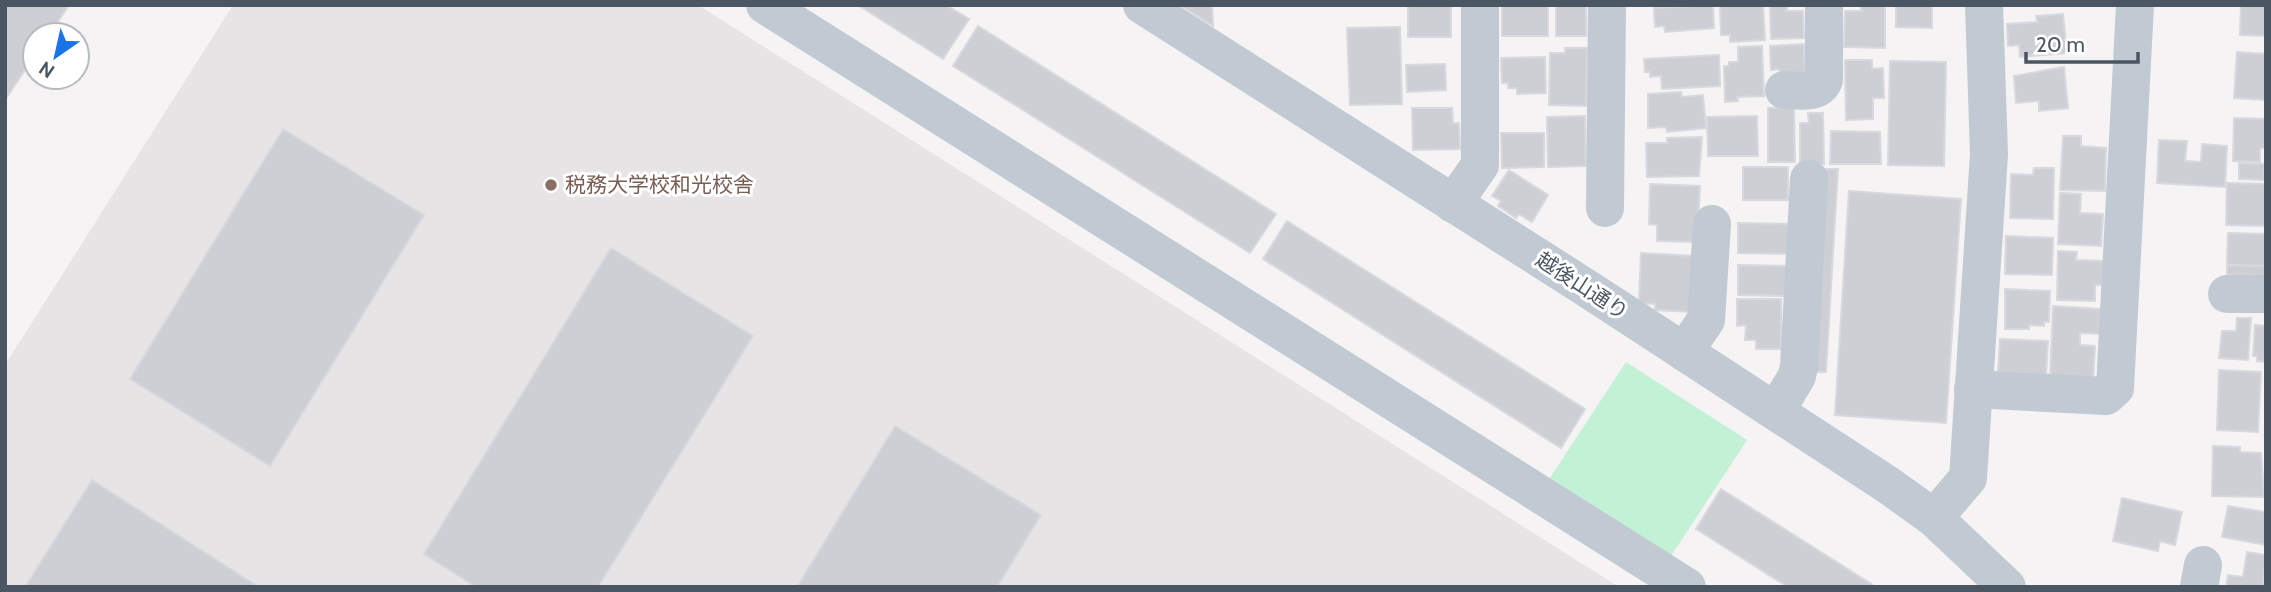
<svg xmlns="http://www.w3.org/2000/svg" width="2271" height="592" viewBox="0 0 2271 592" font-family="Cabin,'Noto Sans JP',sans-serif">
<rect width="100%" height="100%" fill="#f5f3f3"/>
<polygon fill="#e6e4e5" points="233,5 698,5 1619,587 5,587 5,365"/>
<polygon fill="#c3f1d5" points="1626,362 1747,440 1671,556 1550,478"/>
<g fill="#cdcfd5" stroke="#d7d9de" stroke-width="2">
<polygon points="5,5 69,5 49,35 35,35 35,55 5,100"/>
<polygon points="858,5 946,5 969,19 943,59"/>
<polygon points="1180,5 1212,5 1213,26"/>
<rect x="1408" y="5" width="43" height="32"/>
<rect x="1502" y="5" width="46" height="31"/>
<rect x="1556" y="5" width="30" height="31"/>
<polygon points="1713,5 1714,28 1665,32 1664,26 1655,27 1654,8"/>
<polygon points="1720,5 1763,5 1765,40 1730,42 1730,35 1721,35"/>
<polygon points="1770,5 1787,5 1787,11 1803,11 1804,38 1771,39"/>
<polygon points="1861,5 1885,5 1885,48 1844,47 1845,11 1861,11"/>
<polygon points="1896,5 1932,5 1932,28 1896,27"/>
<polygon points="2241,5 2266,5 2266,36 2240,35"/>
<polygon points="2063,14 2067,53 2020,57 2019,45 2008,46 2007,24 2037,22 2036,16"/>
<polygon points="978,26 1276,214 1250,253 953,66"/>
<polygon points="1400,27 1402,104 1350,105 1347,28"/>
<polygon points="1804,44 1805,74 1780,75 1779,69 1771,70 1770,46"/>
<polygon points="1762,46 1764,96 1737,97 1738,101 1725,102 1724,66 1729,66 1729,62 1738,62 1738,47"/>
<polygon points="1565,48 1587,48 1586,106 1549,105 1550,53 1565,53"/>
<polygon points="2237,52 2266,54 2266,100 2234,98"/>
<polygon points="1719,55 1720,86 1662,89 1661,76 1650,77 1650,72 1645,72 1644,59"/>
<polygon points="1545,57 1546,93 1517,94 1517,88 1508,88 1508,83 1502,83 1501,58"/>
<polygon points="1845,60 1872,60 1872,69 1883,68 1884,98 1873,98 1873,119 1846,120"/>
<polygon points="1890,61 1946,62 1944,166 1888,165"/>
<polygon points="1445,64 1446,90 1407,92 1406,65"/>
<polygon points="2064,67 2068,108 2039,111 2039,101 2016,103 2014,76"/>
<polygon points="1681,92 1682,97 1703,95 1706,128 1667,132 1666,127 1648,128 1648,94"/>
<polygon points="1412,108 1452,108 1453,123 1459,123 1460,149 1413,150"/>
<polygon points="1768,108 1794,108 1795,162 1768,162"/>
<polygon points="1808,113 1823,113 1824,164 1800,164 1800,123 1809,123"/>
<polygon points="1585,116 1586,166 1548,167 1547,117"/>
<polygon points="1757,116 1758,156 1708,156 1707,117"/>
<polygon points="2234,118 2266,119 2266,148 2260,148 2260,162 2233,161"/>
<polygon points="283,129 424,215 270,466 130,379"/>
<polygon points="1831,131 1880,132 1881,164 1830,164"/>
<polygon points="1501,133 1544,133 1544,167 1502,168"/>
<polygon points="2063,136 2081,136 2081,146 2106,148 2105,191 2060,190"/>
<polygon points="1702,137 1699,176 1647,177 1646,143 1667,143 1667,138"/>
<polygon points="2159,140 2187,141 2185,161 2201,162 2202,144 2227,146 2225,187 2157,183"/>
<polygon points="2239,163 2265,164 2264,180 2239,179"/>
<rect x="1743" y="167" width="45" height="33"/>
<polygon points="2034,168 2054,168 2053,219 2010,218 2011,174 2033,175"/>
<polygon points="1824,169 1838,169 1826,372 1813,372"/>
<polygon points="1509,170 1548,195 1532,222 1519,214 1516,218 1498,206 1501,201 1492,196"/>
<polygon points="2227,183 2266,184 2266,226 2226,225"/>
<polygon points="1650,184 1700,186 1697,242 1657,241 1657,225 1649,224"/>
<polygon points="1849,191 1961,199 1946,423 1835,415"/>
<polygon points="2060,193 2081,194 2080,213 2103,214 2101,246 2058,244"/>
<polygon points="1287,221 1585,409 1561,448 1263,259"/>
<polygon points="1738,223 1789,224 1788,254 1738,253"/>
<polygon points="2228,233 2266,234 2266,266 2227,265"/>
<polygon points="2006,236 2053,238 2052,275 2005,274"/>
<polygon points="611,248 753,336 598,587 476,587 424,554"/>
<polygon points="2058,251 2077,252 2076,260 2103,261 2102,285 2095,285 2095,301 2057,300"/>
<polygon points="1641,253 1695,256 1692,312 1655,310 1655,304 1639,303"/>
<polygon points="1738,265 1787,266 1786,296 1738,295"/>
<polygon points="2227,265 2266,266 2266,276 2227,275"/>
<polygon points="2005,289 2050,291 2049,322 2044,322 2044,326 2029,325 2029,329 2005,329"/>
<polygon points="1737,299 1781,299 1781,349 1756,349 1756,340 1745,340 1746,325 1737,326"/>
<polygon points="2053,306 2101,309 2100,334 2080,333 2080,345 2095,346 2093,382 2050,379"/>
<polygon points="2237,318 2251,318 2248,360 2219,358 2222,331 2236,331"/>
<polygon points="2255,325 2266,326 2266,362 2257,361 2257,356 2253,356"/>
<polygon points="2000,339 2048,341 2046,375 1998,372"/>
<polygon points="2219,370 2261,372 2258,432 2217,430"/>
<polygon points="895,426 1041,515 997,587 797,587"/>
<polygon points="2213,446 2240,447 2240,452 2261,453 2264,497 2212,496"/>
<polygon points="92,480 259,587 25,587"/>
<polygon points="1721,489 1876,587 1788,587 1696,529"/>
<polygon points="2122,498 2182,512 2175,545 2160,541 2158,551 2113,541"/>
<polygon points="2228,506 2266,512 2266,545 2222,537"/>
<polygon points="2247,552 2266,555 2263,587 2226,587 2228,575 2243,577"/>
</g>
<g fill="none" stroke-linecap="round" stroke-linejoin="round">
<g stroke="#c1cad2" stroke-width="38">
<polyline points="765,5 1687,587"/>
<polyline points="1142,5 1591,291 1888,485 1934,518 2007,587"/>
<path d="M 1784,90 C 1799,90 1818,95 1824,80 L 1824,5"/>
<polyline points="1453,204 1480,165 1480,5"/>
<polyline points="1605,208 1607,5"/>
<polyline points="2227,294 2266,294"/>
<polyline points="1684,352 1706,320 1712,224"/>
<polyline points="1973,389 2106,396 2115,388 2135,5"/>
<polyline points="1776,411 1797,376 1799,366 1809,179"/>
<polyline points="1934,518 1968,478 1989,154 1984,5"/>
<polyline points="2199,587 2203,565"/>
</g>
</g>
<circle fill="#8d6e63" stroke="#fff" stroke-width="2.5" cx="551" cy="185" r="7"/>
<g text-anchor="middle" stroke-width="6" stroke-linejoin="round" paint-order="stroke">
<g font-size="21" fill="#785e54" stroke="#fff" text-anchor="start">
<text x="565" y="192">税務大学校和光校舎</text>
</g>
<g font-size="21" fill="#4a5661" stroke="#fff">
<text transform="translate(1582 286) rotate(33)" y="7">越後山通り</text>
</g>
</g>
<rect width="2271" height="592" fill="none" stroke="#4a5661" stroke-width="14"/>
<g transform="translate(56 56) rotate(214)"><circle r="33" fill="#ffffff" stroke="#b7bbc0" stroke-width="2"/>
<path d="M0-5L12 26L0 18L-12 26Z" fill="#1a73e8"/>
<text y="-10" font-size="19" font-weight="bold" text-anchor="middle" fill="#4a5661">N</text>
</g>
<path d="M2026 52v10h112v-10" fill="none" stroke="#4a5661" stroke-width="3.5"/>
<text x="2036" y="52" font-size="21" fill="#4a5661" stroke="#ffffff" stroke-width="5" paint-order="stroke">20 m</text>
</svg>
